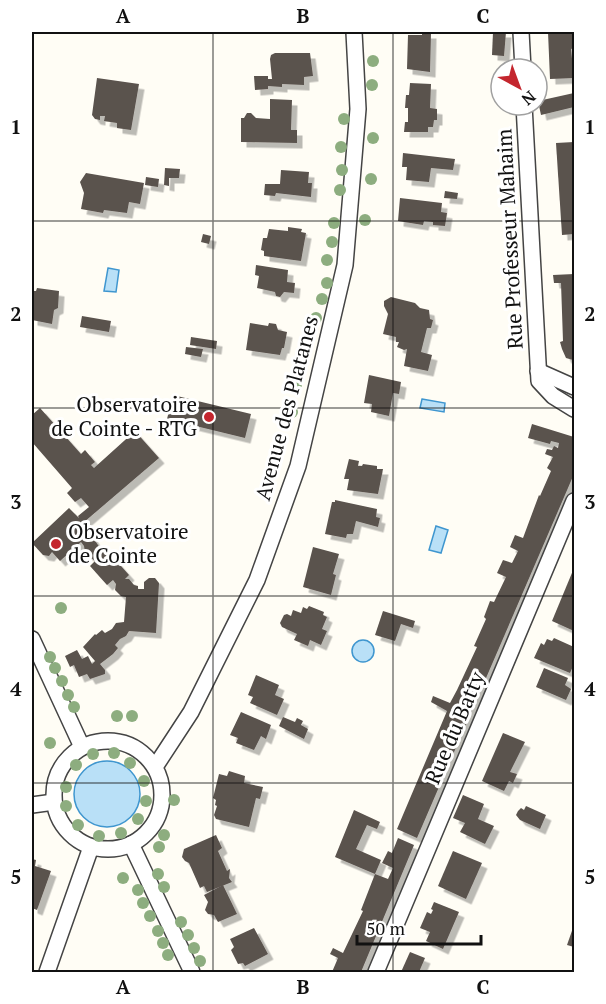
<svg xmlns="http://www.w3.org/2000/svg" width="606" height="1004" viewBox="0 0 606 1004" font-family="'PT Serif',serif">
<defs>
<filter id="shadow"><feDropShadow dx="5.5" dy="5.5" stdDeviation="0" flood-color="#0004"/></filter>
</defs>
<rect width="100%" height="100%" fill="#fffdf5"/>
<g fill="#b9e0f7" stroke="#3f96cf" stroke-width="1.5">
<polygon points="108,268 119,270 116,292 104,291"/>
<polygon points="422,399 445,403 444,412 420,408"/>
<polygon points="436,526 448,530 441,553 429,550"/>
<circle cx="363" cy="651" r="11"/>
<circle cx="107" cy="794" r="33"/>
</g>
<g fill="#5a524d" filter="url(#shadow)">
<polygon points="493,32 506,32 504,56 492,55"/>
<polygon points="548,32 574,32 574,48 571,49 574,78 550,79"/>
<polygon points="422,33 431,33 430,72 407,69 408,35 422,35"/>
<polygon points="275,53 310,53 313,76 304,77 304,85 282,84 282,87 268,86 268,89 255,90 254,76 268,76 268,79 272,79 270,59 271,55"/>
<polygon points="97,78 139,84 131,130 117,128 117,123 104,121 105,116 100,116 100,120 95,119 92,115"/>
<polygon points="410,83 431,84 430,108 437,109 437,120 434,120 433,127 428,127 428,132 404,132 405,122 408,122 408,108 405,108 406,95 409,95"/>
<polygon points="574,93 574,107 541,115 538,101"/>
<polygon points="270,99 292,100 291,130 297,130 297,143 241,142 241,118 244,118 247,113 251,113 256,118 270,119"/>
<polygon points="574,142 574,234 562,235 556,143"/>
<polygon points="403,153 455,159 453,170 431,168 429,182 406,180 407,167 402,167"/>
<polygon points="165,168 180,169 179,178 169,178 169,186 164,185"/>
<polygon points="281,170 309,172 308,183 312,183 311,197 276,193 275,196 264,195 265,184 280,184"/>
<polygon points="86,173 144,183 140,204 129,202 127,213 104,210 103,213 81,209 84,193 80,182"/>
<polygon points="146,177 159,179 158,187 145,185"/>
<polygon points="445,191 458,193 457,199 444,198"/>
<polygon points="400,198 442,203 441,212 447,213 445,226 433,225 433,222 424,221 423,225 398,221"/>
<polygon points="288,227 302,229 301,232 306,233 301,261 264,256 264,251 261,250 263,238 267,238 269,229 288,231"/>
<polygon points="203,234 211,236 209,244 201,242"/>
<polygon points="256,265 288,270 287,282 295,283 294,293 284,292 280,297 276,296 275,292 257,288 259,276 255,275"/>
<polygon points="574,274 574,359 573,360 566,358 562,349 560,342 563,341 561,283 554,283 553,275"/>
<polygon points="37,288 59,291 58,308 54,310 52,324 32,320 32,291 36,291"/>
<polygon points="391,297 415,303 420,308 429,310 430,319 433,320 431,328 427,328 421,352 432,355 428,371 404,366 407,349 404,350 397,347 399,342 396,342 396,337 383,334 388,314 384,306 384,301"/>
<polygon points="82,316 111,321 109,332 80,327"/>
<polygon points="250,323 268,326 269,323 276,324 278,330 287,332 284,348 282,348 280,355 246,350"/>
<polygon points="191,337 217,341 216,349 190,345"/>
<polygon points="186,347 203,349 201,357 185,354"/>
<polygon points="369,375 401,382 399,394 393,393 389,416 371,412 372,404 364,403"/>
<polygon points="173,395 251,414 245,438 167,419"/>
<polygon points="40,408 81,454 85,450 95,462 91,465 94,468 135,431 159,458 83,523 100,548 113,557 129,575 125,579 129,579 134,585 138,586 138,589 144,589 144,582 149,578 155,578 159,583 156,633 129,631 126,636 120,639 115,645 118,648 113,654 100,664 105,670 105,674 90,679 87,674 79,677 74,665 70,667 65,656 77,650 82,659 88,656 92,664 95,661 83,647 95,634 96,635 102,630 105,633 112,629 116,623 124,622 126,597 121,596 115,590 116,584 113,580 107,585 90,566 95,561 85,553 84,546 81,542 60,561 52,552 49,556 43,555 32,543 69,508 79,518 78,516 89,507 81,498 75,502 67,493 72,488 32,442 32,415"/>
<polygon points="532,424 574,437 574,474 417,838 397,829 447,711 431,702 433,696 450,703 457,690 477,647 474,646 486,619 484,617 490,601 494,602 506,577 497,573 503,560 512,563 518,551 510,547 515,535 523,538 539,495 540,496 551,471 547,468 553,457 545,454 547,449 552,450 554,446 558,448 559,443 551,441 550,444 528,438"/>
<polygon points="349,459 359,461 358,466 362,466 363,464 377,466 377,469 383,469 378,494 347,490 349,479 344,479"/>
<polygon points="335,500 377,509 376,517 380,518 378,527 356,521 353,534 347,534 346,538 325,534 332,502 335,502"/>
<polygon points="313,547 339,554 333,574 336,575 331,595 303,587"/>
<polygon points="574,568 574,631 552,621"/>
<polygon points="309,606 324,612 323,615 327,617 322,629 327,631 321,645 310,640 308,646 294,640 297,634 282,627 280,623 284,615 287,614 291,616 293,610 301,613 303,607 307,609"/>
<polygon points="383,611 415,621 413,628 401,624 395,641 375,635"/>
<polygon points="554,638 574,647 574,664 570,673 534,658 541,643 544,645 547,639 552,641"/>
<polygon points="544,668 568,678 565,685 571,689 566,700 536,687"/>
<polygon points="256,675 279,685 275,695 284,699 277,715 250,703 253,697 248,695"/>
<polygon points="241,712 271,725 266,739 261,736 254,750 236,743 238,738 230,735"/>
<polygon points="283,717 295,722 297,718 303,721 301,725 308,729 304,739 279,726"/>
<polygon points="503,733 525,742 510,772 517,774 513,783 509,781 504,791 482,781"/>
<polygon points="229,771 245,776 244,783 263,787 260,799 256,798 249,827 216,819 214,815 217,806 215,805 216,800 213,798 219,774 227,776"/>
<polygon points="463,795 484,804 478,819 494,826 485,844 460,832 465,823 453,818"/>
<polygon points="526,806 546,815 540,829 520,820 516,815 518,811 521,808 524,810"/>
<polygon points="354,810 380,822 377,829 367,825 356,849 381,860 375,874 335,857"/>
<polygon points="216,835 222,848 218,851 227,871 230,869 229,878 232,882 207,892 204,886 200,888 189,863 185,861 182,857 184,849"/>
<polygon points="398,838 414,845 361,972 332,972 338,958 330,954 333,948 343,953 363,911 361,910 375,874 388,879 393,868 382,863 388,851 392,853"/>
<polygon points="453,851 482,863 466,899 438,886"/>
<polygon points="32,859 36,860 35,866 51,871 37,910 32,908"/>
<polygon points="223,885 237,914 218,922 214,915 208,914 205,910 208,902 204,895"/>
<polygon points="434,902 459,912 443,949 426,941 430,932 420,928 427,912 431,914 433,910 431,909"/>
<polygon points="574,925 574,947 567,945"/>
<polygon points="254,928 268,954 245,966 243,963 238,964 231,950 234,947 230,939"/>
<polygon points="410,952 425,958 419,972 401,972"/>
</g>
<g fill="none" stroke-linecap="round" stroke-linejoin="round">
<defs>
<g id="street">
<polyline points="521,32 523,69"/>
<polyline points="524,105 539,381 553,396 574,409"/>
<polyline points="538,371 574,387"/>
<polyline points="32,639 82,747"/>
<circle cx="108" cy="795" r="54"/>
<polyline points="155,767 191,712 257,580 298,466 345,265 358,109 354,32"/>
<polyline points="32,805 54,802"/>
<polyline points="131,844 192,972"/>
<polyline points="47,972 91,847"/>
<polyline points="376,972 574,501"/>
</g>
</defs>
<use href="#street" stroke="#444" stroke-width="18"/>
<use href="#street" stroke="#fff" stroke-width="15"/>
</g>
<g fill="#8dad7f">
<circle cx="373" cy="61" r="6"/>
<circle cx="372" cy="85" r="6"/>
<circle cx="344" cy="119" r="6"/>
<circle cx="373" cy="138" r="6"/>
<circle cx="341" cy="147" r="6"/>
<circle cx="342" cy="170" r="6"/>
<circle cx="371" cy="179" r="6"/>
<circle cx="340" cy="190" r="6"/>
<circle cx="365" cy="220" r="6"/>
<circle cx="334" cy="223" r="6"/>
<circle cx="332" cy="242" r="6"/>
<circle cx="327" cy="260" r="6"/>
<circle cx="327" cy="283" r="6"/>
<circle cx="322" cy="299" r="6"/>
<circle cx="316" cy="318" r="6"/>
<circle cx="296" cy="385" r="6"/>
<circle cx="292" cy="412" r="6"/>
<circle cx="61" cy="608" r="6"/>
<circle cx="50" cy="657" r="6"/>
<circle cx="55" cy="668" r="6"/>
<circle cx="62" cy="681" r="6"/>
<circle cx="68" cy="695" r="6"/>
<circle cx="74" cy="707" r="6"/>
<circle cx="117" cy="716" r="6"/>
<circle cx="132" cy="716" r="6"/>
<circle cx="50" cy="743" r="6"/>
<circle cx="114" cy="753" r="6"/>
<circle cx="93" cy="754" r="6"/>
<circle cx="130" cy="763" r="6"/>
<circle cx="76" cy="765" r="6"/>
<circle cx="144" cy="781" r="6"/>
<circle cx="66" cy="787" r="6"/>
<circle cx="174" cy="800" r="6"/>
<circle cx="146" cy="801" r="6"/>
<circle cx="66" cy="806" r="6"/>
<circle cx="138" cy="819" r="6"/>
<circle cx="78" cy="825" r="6"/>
<circle cx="121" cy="833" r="6"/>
<circle cx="164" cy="835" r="6"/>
<circle cx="99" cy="836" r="6"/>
<circle cx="159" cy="847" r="6"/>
<circle cx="158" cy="874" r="6"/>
<circle cx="123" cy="878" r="6"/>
<circle cx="164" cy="887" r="6"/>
<circle cx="138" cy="890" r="6"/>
<circle cx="143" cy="903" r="6"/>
<circle cx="150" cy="916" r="6"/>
<circle cx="181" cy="922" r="6"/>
<circle cx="158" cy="931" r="6"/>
<circle cx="188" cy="935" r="6"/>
<circle cx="163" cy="943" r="6"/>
<circle cx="194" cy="948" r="6"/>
<circle cx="168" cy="955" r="6"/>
<circle cx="200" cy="961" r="6"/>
</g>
<path fill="none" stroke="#111" stroke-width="1.5" stroke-opacity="0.55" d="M 213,32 L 213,972M 393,32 L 393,972M 32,221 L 574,221M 32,408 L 574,408M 32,596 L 574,596M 32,783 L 574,783"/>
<g fill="#c4262e" stroke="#fff" stroke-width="2">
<circle cx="209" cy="417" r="6"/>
<circle cx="56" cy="544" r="6"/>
</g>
<g text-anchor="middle" stroke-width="6" stroke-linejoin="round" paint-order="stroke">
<g font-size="21" fill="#111" stroke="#fff">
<text transform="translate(510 239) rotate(-93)" y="7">Rue Professeur Mahaim</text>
<text transform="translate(287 408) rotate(-75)" y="7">Avenue des Platanes</text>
<text transform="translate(455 728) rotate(-67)" y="7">Rue du Batty</text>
</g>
<g font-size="21" fill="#111" stroke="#fff" text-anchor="end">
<text x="197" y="412">Observatoire<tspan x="197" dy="24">de Cointe - RTG</tspan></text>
<text x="68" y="539" text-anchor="start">Observatoire<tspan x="68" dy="24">de Cointe</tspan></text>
</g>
</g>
<rect width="606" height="1004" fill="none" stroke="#ffffff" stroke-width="66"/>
<g transform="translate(519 87) rotate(139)"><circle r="28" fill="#ffffff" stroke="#a0a0a0" stroke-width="1.5"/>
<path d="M0-4.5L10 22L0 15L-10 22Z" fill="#c4262e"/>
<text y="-9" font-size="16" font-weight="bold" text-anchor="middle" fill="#111111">N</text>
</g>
<path d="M357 935v9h124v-9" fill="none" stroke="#111111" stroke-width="3"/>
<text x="366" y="935" font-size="18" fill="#111111" stroke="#ffffff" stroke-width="4.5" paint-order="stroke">50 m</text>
<rect x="33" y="33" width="540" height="938" fill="none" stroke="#111" stroke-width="2"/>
<g font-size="20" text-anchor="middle" font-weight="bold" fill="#111">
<text x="123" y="23">A</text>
<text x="303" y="23">B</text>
<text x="483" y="23">C</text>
<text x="16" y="134">1</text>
<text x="590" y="134">1</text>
<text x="16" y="321">2</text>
<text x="590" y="321">2</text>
<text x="16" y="509">3</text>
<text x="590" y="509">3</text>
<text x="16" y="696">4</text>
<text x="590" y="696">4</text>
<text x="16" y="884">5</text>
<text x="590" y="884">5</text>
<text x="123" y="994">A</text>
<text x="303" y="994">B</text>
<text x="483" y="994">C</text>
</g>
</svg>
